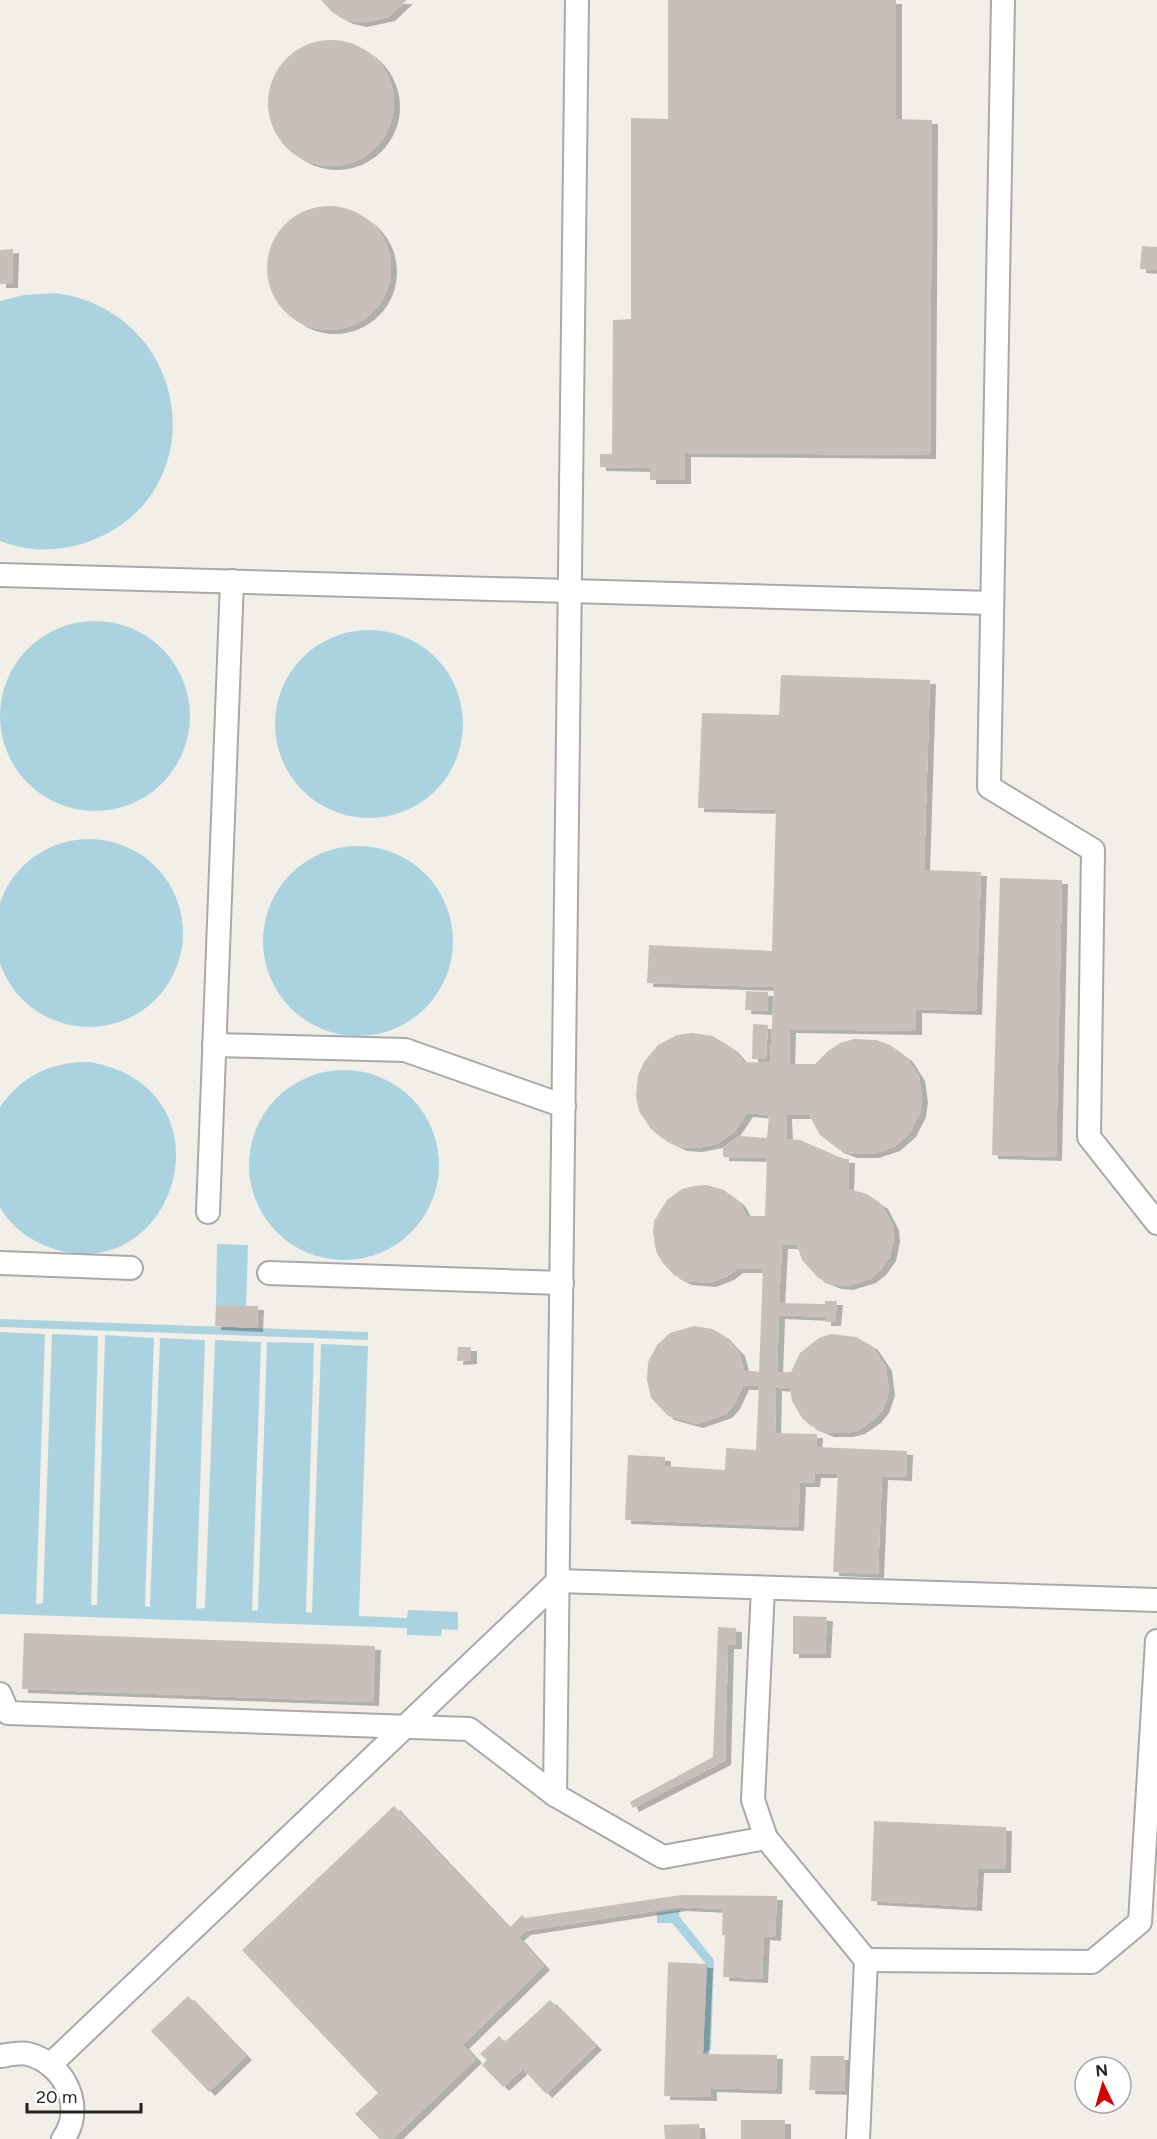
<svg xmlns="http://www.w3.org/2000/svg" width="1157" height="2139" viewBox="0 0 1157 2139" font-family="Figtree,sans-serif">
<defs>
<filter id="shadow"><feDropShadow dx="6" dy="4" stdDeviation="0" flood-color="#0004"/></filter>
</defs>
<rect width="100%" height="100%" fill="#f2efe9"/>
<g fill="#aad3df">
<path d="M 56,293 C 194,313 217,498 85,543 C 57,552 28,552 0,541 L 0,301 L 24,295 Z"/>
<circle cx="95" cy="716" r="95"/>
<circle cx="369" cy="724" r="94"/>
<circle cx="89" cy="933" r="94"/>
<circle cx="358" cy="941" r="95"/>
<path d="M 90,1062 C 235,1088 178,1284 57,1250 C 34,1243 12,1229 0,1207 L 0,1107 C 21,1076 53,1061 90,1062 Z"/>
<circle cx="344" cy="1165" r="95"/>
<polygon points="217,1244 248,1245 246,1307 216,1305"/>
<polygon points="0,1319 368,1332 368,1340 0,1327"/>
<polygon points="0,1332 45,1334 36,1604 43,1603 52,1334 98,1336 91,1605 97,1605 105,1335 154,1338 145,1606 150,1607 160,1338 205,1340 196,1609 205,1608 215,1340 261,1342 252,1611 258,1610 267,1342 314,1343 306,1612 312,1613 321,1344 368,1346 359,1616 407,1618 408,1610 458,1612 458,1630 442,1629 441,1636 407,1635 407,1628 0,1614"/>
<polygon points="680,1910 679,1916 714,1960 711,2049 703,2054 706,1964 672,1923 657,1923 657,1913"/>
</g>
<g fill="#c7bfb8" filter="url(#shadow)">
<polygon points="321,0 407,0 389,17 361,23 347,20 332,12"/>
<polygon points="668,0 896,0 896,119 932,120 930,455 685,453 685,480 650,480 650,468 600,467 600,454 612,454 613,320 631,319 631,118 668,119"/>
<circle cx="331" cy="103" r="63"/>
<circle cx="329" cy="268" r="62"/>
<polygon points="1142,246 1157,247 1157,270 1140,269"/>
<polygon points="13,249 12,284 0,284 0,250"/>
<polygon points="781,675 930,680 924,870 981,872 976,1011 916,1009 916,1031 790,1029 789,1064 815,1064 828,1051 840,1043 854,1039 876,1040 890,1045 907,1058 919,1077 922,1098 920,1113 910,1133 894,1147 873,1154 851,1154 838,1149 820,1135 809,1115 786,1115 787,1139 800,1140 844,1159 849,1159 848,1189 867,1194 882,1205 893,1226 894,1238 890,1257 880,1271 870,1279 847,1286 835,1285 818,1278 802,1260 797,1245 782,1245 779,1303 825,1304 825,1301 837,1301 835,1322 825,1322 825,1317 779,1315 777,1372 791,1372 800,1353 819,1338 831,1334 856,1337 872,1346 886,1367 889,1392 883,1409 875,1419 859,1430 847,1433 828,1433 811,1426 802,1418 792,1401 790,1388 776,1387 775,1433 817,1434 816,1447 907,1451 906,1477 882,1476 878,1574 833,1572 838,1474 815,1474 814,1483 800,1483 798,1527 625,1520 628,1455 665,1457 665,1466 725,1470 726,1448 756,1450 759,1386 743,1386 734,1405 726,1414 697,1424 668,1416 651,1398 647,1380 648,1362 657,1345 670,1333 694,1326 712,1329 723,1335 739,1352 744,1370 759,1372 763,1269 737,1269 728,1276 710,1283 686,1281 674,1275 662,1262 656,1251 653,1233 654,1221 667,1200 682,1189 694,1186 707,1185 724,1190 739,1202 747,1216 765,1216 767,1158 723,1157 723,1148 739,1136 767,1138 769,1115 747,1113 735,1131 717,1144 696,1148 681,1147 662,1138 651,1129 639,1111 636,1097 638,1075 644,1062 658,1045 677,1035 692,1033 713,1036 732,1048 744,1062 770,1063 774,987 647,983 649,945 772,951 776,810 698,808 702,713 779,715"/>
<polygon points="1000,878 1062,880 1056,1157 992,1155"/>
<polygon points="746,991 768,992 768,1011 745,1010"/>
<polygon points="753,1024 768,1025 766,1059 752,1059"/>
<polygon points="216,1305 258,1306 257,1328 215,1326"/>
<polygon points="458,1347 471,1347 471,1360 457,1361"/>
<polygon points="793,1616 827,1617 825,1654 793,1654"/>
<polygon points="718,1627 736,1628 736,1645 728,1645 725,1761 633,1808 630,1802 713,1757"/>
<polygon points="24,1633 375,1646 373,1702 22,1689"/>
<polygon points="394,1806 509,1928 522,1915 525,1918 681,1895 777,1896 775,1937 764,1936 762,1979 723,1977 725,1935 722,1935 723,1909 680,1907 525,1931 518,1937 544,1966 463,2045 476,2059 393,2139 380,2139 355,2114 378,2093 242,1950"/>
<polygon points="874,1821 1006,1827 1005,1869 978,1869 976,1907 871,1901"/>
<polygon points="668,1962 707,1964 703,2054 777,2055 776,2090 711,2088 711,2097 664,2096"/>
<polygon points="188,1996 246,2056 209,2092 151,2031"/>
<polygon points="550,2000 596,2046 546,2094 523,2069 503,2087 482,2065 487,2060 480,2054 499,2036 505,2042"/>
<polygon points="811,2056 844,2056 845,2091 809,2090"/>
<rect x="741" y="2120" width="44" height="19"/>
<polygon points="699,2124 700,2139 665,2139 664,2125"/>
</g>
<g fill="none" stroke-linecap="round" stroke-linejoin="round">
<defs>
<g id="service">
<polyline points="1003,0 989,787 1093,850 1089,1137 1157,1223"/>
<polyline points="0,575 992,603"/>
<polyline points="214,1045 405,1050 564,1106"/>
<polyline points="208,1212 232,581"/>
<polyline points="0,1263 131,1268"/>
<polyline points="269,1273 562,1283"/>
<polyline points="763,1588 753,1800 766,1838 866,1960 858,2139"/>
<polyline points="0,1694 8,1713 469,1729 555,1795 663,1857 766,1838"/>
<polyline points="555,1795 577,0"/>
<polyline points="866,1960 1092,1962 1140,1922 1157,1641"/>
<path d="M 0,2056 C 8,2055 20,2052 28,2054 C 64,2063 86,2107 63,2139"/>
<polyline points="51,2064 558,1581 1157,1600"/>
</g>
</defs>
<use href="#service" stroke="#a9a9a9" stroke-width="26"/>
<use href="#service" stroke="#fff" stroke-width="22"/>
</g>
<g transform="translate(1103 2085) rotate(355)"><circle r="28" fill="#ffffff" stroke="#a7a7a7" stroke-width="1.5"/>
<path d="M0-4.5L10 22L0 15L-10 22Z" fill="#d40000"/>
<text y="-9" font-size="16" font-weight="bold" text-anchor="middle" fill="#222222">N</text>
</g>
<path d="M27 2103v9h114v-9" fill="none" stroke="#222222" stroke-width="3"/>
<text x="36" y="2103" font-size="18" fill="#222222" stroke="#ffffff" stroke-width="4.5" paint-order="stroke">20 m</text>
</svg>
